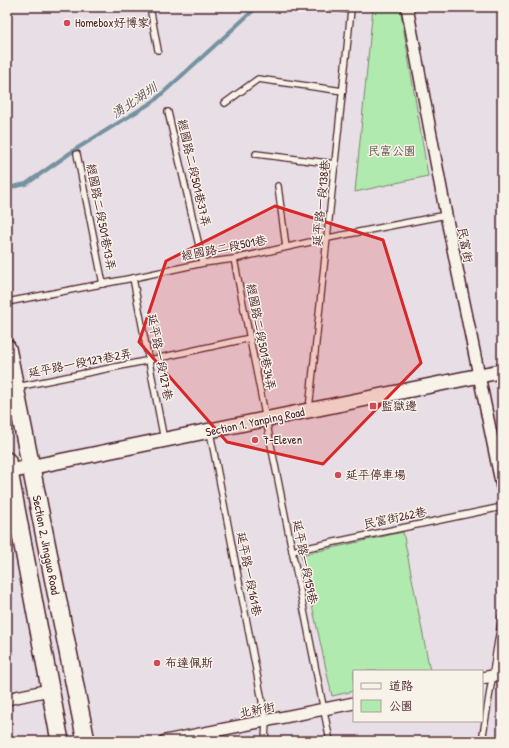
<svg xmlns="http://www.w3.org/2000/svg" width="509" height="748" viewBox="0 0 509 748" font-family="'Patrick Hand','LXGW WenKai TC',sans-serif">
<rect width="100%" height="100%" fill="#e8dee5"/>
<filter id="ink" filterUnits="userSpaceOnUse"><feTurbulence type="fractalNoise" baseFrequency=".025" numOctaves="2"/><feDisplacementMap in="SourceGraphic" scale="8" xChannelSelector="R" yChannelSelector="G"/><feConvolveMatrix kernelMatrix="1 2 1 2 8 2 1 2 1" color-interpolation-filters="sRGB"/></filter>
<g filter="url(#ink)">
<g fill="#b0eaaf" stroke="#7d846d">
<polygon points="373,7 400,7 428,176 355,192"/>
<polygon points="403,532 430,671 354,671 354,691 332,696 301,555"/>
</g>
<g fill="none" stroke-linecap="round" stroke-linejoin="round">
<polyline stroke="#7592a1" stroke-width="4" points="7,188 26,184 76,149 154,101 257,7"/>
<defs>
<g id="service">
<polyline points="150,7 158,50"/>
<polyline points="301,7 339,8"/>
<polyline points="225,103 258,79 343,91"/>
<polyline points="168,112 203,263"/>
<polyline points="77,154 103,284"/>
<polyline points="256,154 336,164"/>
<polyline points="278,186 286,247"/>
<polyline points="234,259 330,741"/>
<polyline points="133,278 164,440"/>
<polyline points="7,302 133,278 203,263 234,259 328,238 446,215"/>
<polyline points="17,387 150,360 250,338"/>
<polyline points="309,409 351,10 339,8 339,7"/>
<polyline points="210,432 266,721 265,741"/>
<polyline points="292,551 502,507"/>
<polyline points="482,741 502,616"/>
</g>
<g id="minor">
<polyline points="407,7 446,215 502,487"/>
<polyline points="482,678 502,674"/>
<polyline points="7,699 49,690"/>
<polyline points="165,741 354,703"/>
</g>
<polyline id="tertiary" points="7,472 502,371"/>
<g id="primary">
<polyline points="7,348 86,741"/>
<polyline points="7,461 60,741"/>
</g>
</defs>
<use href="#service" stroke="#4a1f2b" stroke-width="8"/>
<use href="#minor" stroke="#4a1f2b" stroke-width="14"/>
<use href="#tertiary" stroke="#4a1f2b" stroke-width="17"/>
<use href="#primary" stroke="#4a1f2b" stroke-width="20"/>
<use href="#service" stroke="#f7f3e8" stroke-width="5.5"/>
<use href="#minor" stroke="#f7f3e8" stroke-width="11"/>
<use href="#tertiary" stroke="#f7f3e8" stroke-width="14"/>
<use href="#primary" stroke="#f7f3e8" stroke-width="17"/>
</g>
</g>
<path fill="#d62828" fill-opacity="0.2" stroke="#d62828" stroke-width="3" stroke-linejoin="round" d="M 275,206 L 383,240 L 421,363 L 323,464 L 227,442 L 139,342 L 166,261 Z"/>
<g fill="#d1495b" stroke="#f7f3e8" stroke-width="1.5">
<circle cx="67" cy="23" r="4"/>
<rect x="369" y="402" width="8" height="8" rx="2"/>
<circle cx="255" cy="440" r="4"/>
<circle cx="338" cy="475" r="4"/>
<circle cx="157" cy="663" r="4"/>
</g>
<g text-anchor="middle" stroke-width="3" stroke-linejoin="round" paint-order="stroke">
<g font-size="12" fill="#4a1f2b" stroke="#f7f3e8" text-anchor="start">
<text x="75" y="27">Homebox好博家</text>
<text x="381" y="410">監獄邊</text>
<text x="263" y="444">7-Eleven</text>
<text x="346" y="479">延平停車場</text>
<text x="165" y="667">布達佩斯</text>
</g>
<g font-size="12" fill="#64524c" stroke="#f7f3e8">
<text x="392" y="155">民富公園</text>
</g>
<g font-size="12" fill="#4a1f2b" stroke="#f7f3e8">
<text transform="translate(194 173) rotate(77)" y="4">經國路二段501巷37弄</text>
<text transform="translate(321 203) rotate(-84)" y="4">延平路一段138巷</text>
<text transform="translate(101 217) rotate(79)" y="4">經國路二段501巷13弄</text>
<text transform="translate(465 245) rotate(79)" y="4">民富街</text>
<text transform="translate(224 248) rotate(-11)" y="4">經國路二段501巷</text>
<text transform="translate(261 337) rotate(79)" y="4">經國路二段501巷34弄</text>
<text transform="translate(160 357) rotate(79)" y="4">延平路一段127巷</text>
<text transform="translate(80 363) rotate(-11)" y="4">延平路一段127巷2弄</text>
<text transform="translate(255 422) rotate(-12)" y="4">Section 1, Yanping Road</text>
<text transform="translate(395 518) rotate(-12)" y="4">民富街262巷</text>
<text transform="translate(46 545) rotate(79)" y="4">Section 2, Jingguo Road</text>
<text transform="translate(305 562) rotate(79)" y="4">延平路一段159巷</text>
<text transform="translate(249 574) rotate(79)" y="4">延平路一段161巷</text>
<text transform="translate(257 710) rotate(-11)" y="4">北新街</text>
</g>
<g font-size="13" font-style="italic" fill="#5c4f5c" stroke="#f7f3e8">
<text transform="translate(134 100) rotate(-34)" y="5">湧北湖圳</text>
</g>
</g>
<rect width="509" height="748" fill="none" stroke="#f7f3e8" stroke-width="24"/>
<rect x="12" y="12" width="485" height="724" fill="none" stroke="#4a1f2b" stroke-width="1.5" filter="url(#ink)"/>
<rect x="353" y="670" width="130" height="52" fill="#f7f3e8" stroke="#b29e9c"/>
<rect x="361" y="683" width="20" height="6" fill="#f7f3e8" stroke="#b29e9c"/>
<text x="389" y="690" font-size="12" fill="#4a1f2b">道路</text>
<rect x="361" y="700" width="20" height="12" fill="#b0eaaf" stroke="#b29e9c"/>
<text x="389" y="710" font-size="12" fill="#4a1f2b">公園</text>
</svg>
